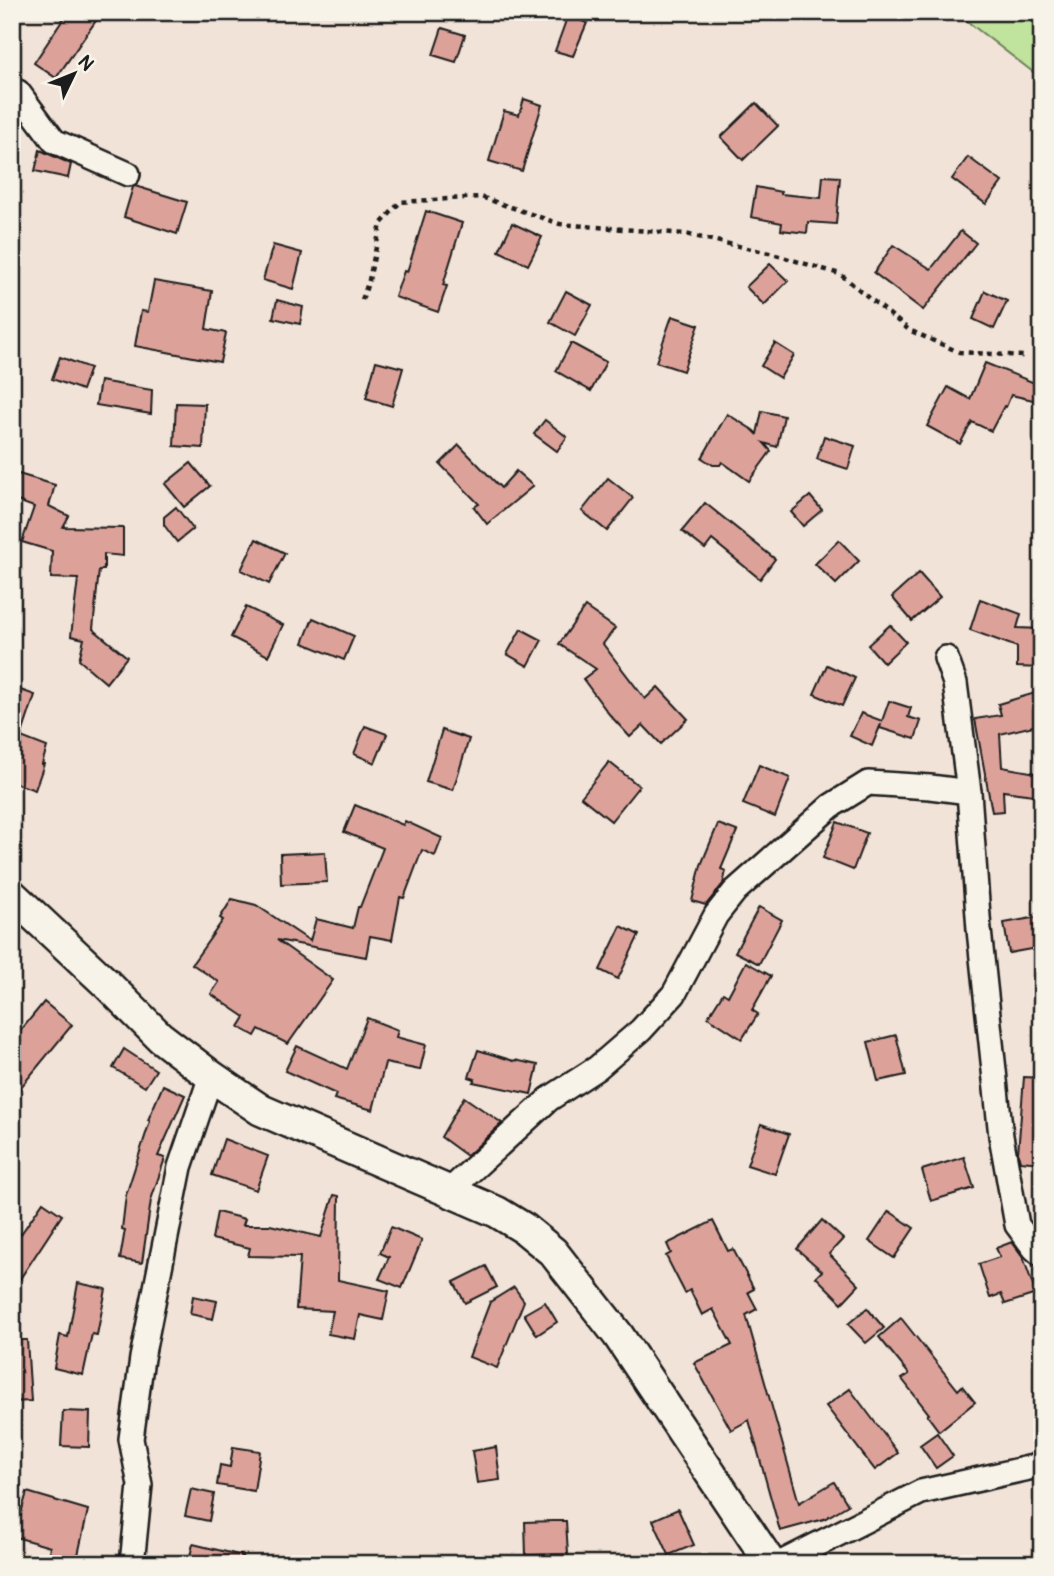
<svg xmlns="http://www.w3.org/2000/svg" width="1054" height="1576" viewBox="0 0 1054 1576" font-family="Pangolin,sans-serif">
<rect width="100%" height="100%" fill="#f2e3d8"/>
<filter id="ink" filterUnits="userSpaceOnUse"><feTurbulence type="fractalNoise" baseFrequency=".0143" numOctaves="2"/><feDisplacementMap in="SourceGraphic" scale="14" xChannelSelector="R" yChannelSelector="G"/><feConvolveMatrix kernelMatrix="1 2 1 2 8 2 1 2 1" color-interpolation-filters="sRGB"/></filter>
<g filter="url(#ink)">
<polygon fill="#c0e39d" stroke="#6e805c" stroke-width="2" points="955,12 1042,12 1042,79"/>
<g fill="#dca29a" stroke="#1c1c1c" stroke-width="2">
<polygon points="68,12 102,12 56,78 34,63"/>
<polygon points="568,15 587,23 573,56 555,51"/>
<polygon points="442,28 465,35 456,62 433,55"/>
<polygon points="524,99 542,105 522,171 489,161 504,111 519,115"/>
<polygon points="756,103 778,126 743,160 721,137"/>
<polygon points="40,150 71,164 68,178 35,171"/>
<polygon points="968,157 1002,182 986,204 952,179"/>
<polygon points="823,176 840,177 836,224 808,222 807,233 781,230 782,223 751,217 756,187 781,192 781,194 821,198"/>
<polygon points="135,186 187,202 177,234 124,217 133,187"/>
<polygon points="426,211 462,223 443,285 447,286 438,312 395,297 404,271 407,272"/>
<polygon points="512,223 542,237 528,265 499,251"/>
<polygon points="961,231 976,243 923,310 874,273 893,245 931,269"/>
<polygon points="273,245 302,253 293,289 263,280"/>
<polygon points="770,264 788,281 764,305 746,287"/>
<polygon points="154,281 212,291 206,329 226,333 220,362 135,346 141,311 148,312"/>
<polygon points="566,291 592,305 575,336 550,322"/>
<polygon points="985,291 1007,301 994,329 973,319"/>
<polygon points="277,300 303,307 300,324 273,318"/>
<polygon points="672,316 699,325 683,371 656,362"/>
<polygon points="571,343 606,362 591,391 556,371"/>
<polygon points="775,343 794,355 780,378 761,366"/>
<polygon points="60,357 90,368 82,390 52,379"/>
<polygon points="376,361 403,368 392,406 366,398"/>
<polygon points="985,363 1042,386 1042,402 1011,395 1006,407 1004,406 991,431 972,422 960,444 927,426 948,387 970,399"/>
<polygon points="100,381 152,390 151,414 96,405"/>
<polygon points="176,403 205,404 203,448 174,446"/>
<polygon points="762,411 784,416 777,447 764,443 771,451 749,481 722,462 720,465 713,465 702,458 727,414 753,430 757,434"/>
<polygon points="545,420 567,437 557,451 534,434"/>
<polygon points="824,436 855,446 848,469 817,459"/>
<polygon points="459,445 501,488 516,471 533,486 487,524 474,507 479,504 440,464"/>
<polygon points="191,463 210,486 184,507 165,484"/>
<polygon points="12,472 55,485 49,506 69,516 63,527 123,528 123,556 104,554 104,570 99,570 93,629 127,657 106,683 79,660 84,639 71,636 78,579 51,578 52,551 22,542 34,507 12,499"/>
<polygon points="608,478 633,498 607,531 582,511"/>
<polygon points="810,496 822,510 803,526 791,512"/>
<polygon points="705,503 775,559 760,579 712,540 705,549 682,531"/>
<polygon points="176,507 193,529 177,542 164,525 164,517"/>
<polygon points="256,539 285,553 269,584 241,570"/>
<polygon points="839,540 859,561 836,584 815,564"/>
<polygon points="919,573 940,597 912,621 892,597"/>
<polygon points="980,599 1021,614 1017,628 1042,629 1042,668 1017,667 1017,647 970,630"/>
<polygon points="246,607 283,625 268,656 231,637"/>
<polygon points="585,607 615,628 603,644 645,699 658,687 688,719 661,744 643,725 630,737 609,714 583,679 596,669 559,644"/>
<polygon points="313,618 354,636 344,660 303,643"/>
<polygon points="890,625 906,642 884,663 868,645"/>
<polygon points="521,629 542,640 528,666 507,654"/>
<polygon points="827,665 855,678 842,706 814,694"/>
<polygon points="12,687 35,695 21,737 47,747 42,764 44,764 35,790 12,782"/>
<polygon points="1042,691 1042,724 1000,734 1002,767 1042,774 1042,796 1003,791 1004,811 992,812 975,719 1001,715 998,704"/>
<polygon points="889,701 911,708 908,717 921,721 915,739 880,728 881,724 872,746 850,736 861,713 882,721"/>
<polygon points="365,726 387,734 375,763 354,754"/>
<polygon points="442,730 469,739 453,790 426,782"/>
<polygon points="609,762 639,786 611,821 581,797"/>
<polygon points="759,765 790,778 775,817 743,804"/>
<polygon points="355,805 403,825 405,821 442,838 435,856 422,850 404,898 400,897 392,940 370,936 366,957 277,940 333,980 288,1044 259,1029 255,1036 239,1027 245,1017 211,994 219,982 192,964 223,920 220,918 232,899 256,905 310,941 316,919 353,928 358,907 360,907 383,848 344,832"/>
<polygon points="837,822 867,833 853,870 823,858"/>
<polygon points="718,824 737,831 721,869 726,871 723,884 706,905 692,901 701,865"/>
<polygon points="325,852 327,882 281,884 280,854"/>
<polygon points="759,907 782,920 759,964 735,952"/>
<polygon points="1038,917 1042,947 1009,953 1004,923"/>
<polygon points="621,926 639,935 618,979 600,970"/>
<polygon points="746,962 771,976 752,1010 758,1014 742,1039 708,1017 723,993 728,996"/>
<polygon points="44,1002 72,1025 12,1098 12,1041"/>
<polygon points="367,1018 398,1030 396,1037 426,1045 420,1070 385,1063 373,1110 334,1099 336,1094 285,1071 297,1046 347,1069"/>
<polygon points="896,1035 906,1075 878,1081 868,1042"/>
<polygon points="124,1049 156,1070 145,1087 113,1068"/>
<polygon points="478,1050 514,1061 515,1060 538,1065 531,1094 473,1082 475,1079 469,1077"/>
<polygon points="1024,1077 1042,1078 1042,1163 1020,1161 1018,1153"/>
<polygon points="163,1085 185,1095 158,1156 165,1158 151,1200 142,1263 120,1259 125,1230 122,1229 126,1195 150,1121 148,1120"/>
<polygon points="464,1097 502,1123 467,1156 441,1137"/>
<polygon points="761,1124 789,1134 775,1174 747,1165"/>
<polygon points="224,1139 268,1156 256,1190 212,1175"/>
<polygon points="964,1157 974,1188 931,1201 922,1170"/>
<polygon points="334,1195 339,1196 338,1280 389,1291 383,1320 360,1315 355,1339 328,1334 333,1311 296,1309 300,1257 248,1256 250,1248 212,1239 217,1212 245,1219 243,1225 270,1225 321,1237"/>
<polygon points="43,1202 62,1215 12,1291 12,1229 21,1234"/>
<polygon points="889,1211 914,1228 894,1258 869,1241"/>
<polygon points="822,1220 843,1239 829,1254 859,1285 842,1303 816,1277 822,1271 797,1249"/>
<polygon points="713,1221 728,1251 733,1249 754,1289 748,1292 757,1309 746,1315 799,1503 834,1482 848,1505 824,1519 780,1531 749,1420 731,1430 694,1363 732,1345 713,1309 702,1315 690,1290 685,1293 666,1256 671,1253 667,1244"/>
<polygon points="391,1227 422,1240 402,1288 379,1279 389,1257 380,1253"/>
<polygon points="1012,1242 1023,1257 1036,1294 1005,1304 1001,1294 990,1298 979,1264 1000,1257 996,1248"/>
<polygon points="486,1266 497,1287 465,1303 454,1282"/>
<polygon points="78,1283 106,1289 97,1335 92,1334 83,1375 54,1368 60,1335 68,1337"/>
<polygon points="514,1287 524,1301 497,1368 469,1357 490,1302"/>
<polygon points="193,1296 217,1301 213,1319 190,1314"/>
<polygon points="545,1302 557,1322 537,1335 524,1314"/>
<polygon points="867,1308 884,1328 866,1343 848,1324"/>
<polygon points="901,1318 958,1390 962,1386 975,1402 939,1431 927,1415 929,1414 902,1379 909,1374 879,1337"/>
<polygon points="12,1340 27,1340 31,1401 12,1402"/>
<polygon points="850,1389 898,1453 875,1470 826,1406"/>
<polygon points="63,1411 90,1412 89,1447 61,1446"/>
<polygon points="937,1433 953,1456 936,1468 920,1445"/>
<polygon points="233,1447 260,1451 254,1491 217,1485 220,1465 230,1467"/>
<polygon points="496,1447 500,1480 477,1483 472,1451"/>
<polygon points="191,1489 214,1494 209,1521 185,1516"/>
<polygon points="27,1492 88,1510 76,1564 47,1564 50,1547 12,1536 12,1516 20,1517"/>
<polygon points="678,1509 694,1545 669,1555 653,1520"/>
<polygon points="553,1521 566,1521 568,1554 526,1555 525,1522"/>
<polygon points="193,1544 243,1556 242,1564 188,1564"/>
</g>
<g fill="none" stroke-linecap="round" stroke-linejoin="round">
<defs>
<g id="minor">
<polyline points="12,91 18,92 54,141 128,174"/>
<polyline points="946,658 955,683 969,792 979,930 1001,1136 1017,1225 1034,1248 1042,1255"/>
<polyline points="448,1192 549,1099 597,1068 641,1030 674,994 716,915 735,891 831,806 868,783 930,787 969,792"/>
<polyline points="132,1564 140,1485 131,1439 142,1358 180,1167 211,1076"/>
<polyline points="779,1564 921,1492 1042,1465"/>
</g>
<polyline id="major" points="12,895 107,984 160,1037 211,1076 261,1110 497,1212 525,1229 553,1252 618,1335 771,1564"/>
</defs>
<use href="#minor" stroke="#1c1c1c" stroke-width="28"/>
<use href="#major" stroke="#1c1c1c" stroke-width="35"/>
<polyline stroke="#1c1c1c" stroke-width="4.5" stroke-dasharray="5 5" stroke-linecap="butt" points="362,300 369,280 381,224 400,202 481,197 560,224 685,234 769,253 840,274 909,330 959,352 1023,356"/>
<use href="#minor" stroke="#f7f3e8" stroke-width="23"/>
<use href="#major" stroke="#f7f3e8" stroke-width="30"/>
</g>
</g>
<rect width="1054" height="1576" fill="none" stroke="#f7f3e8" stroke-width="42"/>
<rect x="21" y="21" width="1012" height="1534" fill="none" stroke="#1c1c1c" stroke-width="2.5" filter="url(#ink)"/>
<g transform="translate(74 74) rotate(47)" stroke="#f7f3e8" stroke-width="5" paint-order="stroke">
<path d="M0-5L12 26L0 18L-12 26Z" fill="#1c1c1c"/>
<text y="-10" font-size="19" font-weight="bold" text-anchor="middle" fill="#1c1c1c">N</text>
</g>
</svg>
